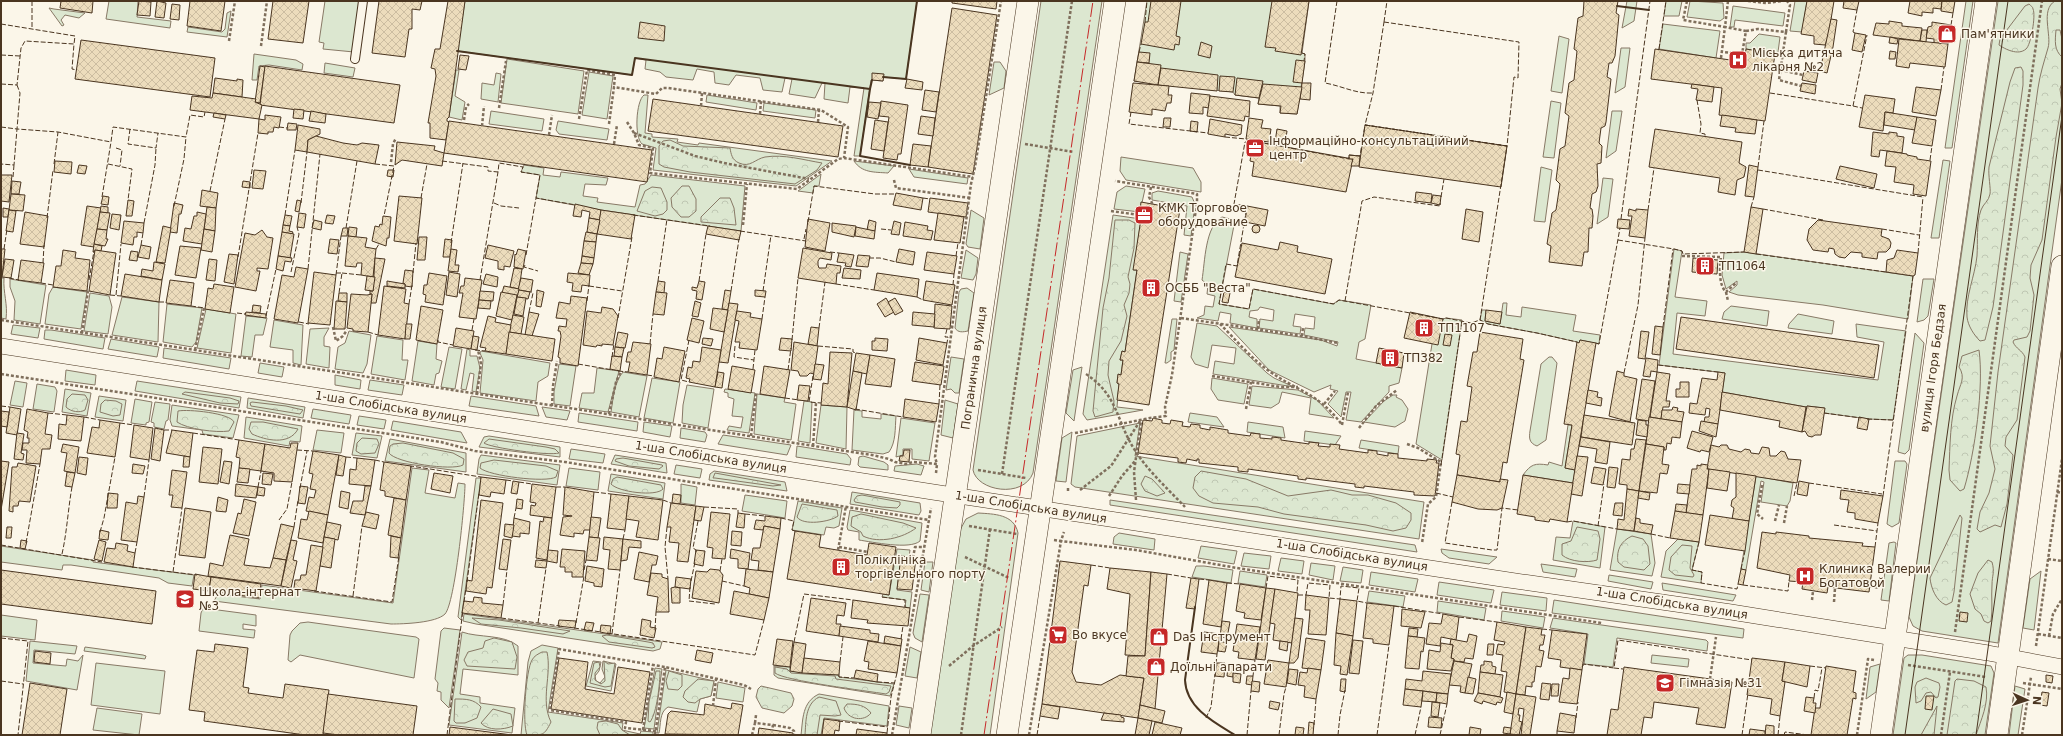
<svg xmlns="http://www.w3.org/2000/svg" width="2063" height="736" viewBox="0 0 2063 736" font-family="'DejaVu Sans',sans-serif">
<defs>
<pattern id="forest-crowns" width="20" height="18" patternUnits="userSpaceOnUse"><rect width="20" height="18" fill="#dce7d0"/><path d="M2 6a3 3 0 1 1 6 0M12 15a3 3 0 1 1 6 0" fill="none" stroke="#bec7b2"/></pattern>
<pattern id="building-cross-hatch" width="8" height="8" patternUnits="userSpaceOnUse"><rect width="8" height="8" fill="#ecdcbc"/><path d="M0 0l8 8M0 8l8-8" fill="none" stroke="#ccbda1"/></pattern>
</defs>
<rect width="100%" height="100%" fill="#fbf6e9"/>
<g fill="#dce7d0" stroke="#887966">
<polygon points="109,1 138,1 137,17 171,21 170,28 106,19"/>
<polygon points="325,1 360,1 354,52 323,49 324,43 319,42"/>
<polygon points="465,1 917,1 906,79 883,77 883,81 871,80 860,156 854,156 864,88 850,87 848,103 824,99 825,83 822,83 815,98 789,94 792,79 785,78 782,92 763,90 760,78 736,75 729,85 715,83 714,72 697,69 693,80 666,77 660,72 645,69 646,60 635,58 632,75 457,51"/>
<path d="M 1041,1 L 1102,1 L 1033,473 C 1023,499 977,491 973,470 Z"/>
<polygon points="1147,1 1309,1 1302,53 1305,54 1305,61 1297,114 1280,113 1280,106 1258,104 1259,98 1235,95 1233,92 1134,81"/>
<polygon points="1627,1 1637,1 1634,21 1622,28"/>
<polygon points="1666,1 1682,1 1679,16 1664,16"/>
<polygon points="1690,1 1723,3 1724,18 1720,21 1687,17"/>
<polygon points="1795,1 1807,1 1802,32 1790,31"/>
<polygon points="1966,1 1973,1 1952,148 1945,148"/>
<polygon points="1998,1 2062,1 2062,179 1998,643 1922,631 1913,626 1909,617"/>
<polygon points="1733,6 1785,13 1783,26 1735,20 1734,27 1730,27"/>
<polygon points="49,8 54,9 85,13 79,18 65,15 61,20 64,25 62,26"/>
<polygon points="231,11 227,37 187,32 188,27 222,32 225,29 227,13"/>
<polygon points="1663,24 1720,31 1716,58 1659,49"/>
<polygon points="1759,34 1780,37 1778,52 1775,54 1746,49 1746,43 1750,43"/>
<polygon points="1559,36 1569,39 1562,93 1551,91"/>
<polygon points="1621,48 1630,48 1625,87 1615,93"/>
<polygon points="254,54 296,60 303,64 302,70 269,65 259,66 257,80 252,80"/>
<polygon points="507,59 584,71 578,114 501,103"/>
<polygon points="994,62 1000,62 1006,71 1004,88 989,95"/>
<polygon points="325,63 355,68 353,77 324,73"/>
<polygon points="456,70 459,70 455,96 465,102 462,120 449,117"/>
<polygon points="589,72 613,76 607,119 582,115"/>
<polygon points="496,73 501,74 498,102 481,99 482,83 494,85"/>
<path d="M 644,95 L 648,95 L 645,133 L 652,134 L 652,137 L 678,139 L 677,142 L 698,145 L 699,143 L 832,161 L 796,186 L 653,170 L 656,148 L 642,144 C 634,137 636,101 644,95 Z"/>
<polygon points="707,95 757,103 756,110 706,102"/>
<polygon points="1551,101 1561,103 1554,158 1543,157"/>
<polygon points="764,103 816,110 815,118 763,111"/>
<polygon points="491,111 544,119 542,131 489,124"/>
<polygon points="1612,111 1622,111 1616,151 1606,158"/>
<polygon points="558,121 609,129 607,140 559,134 556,130"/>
<polygon points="1121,157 1193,168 1201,182 1201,192 1126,180 1120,171"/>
<polygon points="1943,160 1950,161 1939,238 1931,238"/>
<path d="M 854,161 L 894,166 L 888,173 C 874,172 862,173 854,161 Z"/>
<polygon points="524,165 544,168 543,175 560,177 561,172 608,178 606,185 585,184 583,196 598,198 597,202 635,207 640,185 645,184 651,175 745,186 741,231 601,210 536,198 540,175 521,172"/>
<polygon points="1541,167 1552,170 1545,222 1534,221"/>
<polygon points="909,169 968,178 967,184 914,177"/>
<polygon points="821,174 819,186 814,186 813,193 798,191"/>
<polygon points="1603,178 1613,179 1608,217 1597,224"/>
<polygon points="1126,186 1145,189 1140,212 1114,209 1117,192"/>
<polygon points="1158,191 1192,197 1195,204 1191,236 1184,235 1187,206 1152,200 1152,193"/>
<polygon points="971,210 984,218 980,249 968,247 966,244"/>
<polygon points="1113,215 1141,219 1134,270 1137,270 1125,352 1122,351 1120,360 1123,360 1121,375 1118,375 1117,383 1119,384 1117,407 1143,410 1087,420 1083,414"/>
<path d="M 1222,217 L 1235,220 L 1219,304 L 1249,309 L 1253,289 L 1333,304 L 1339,300 L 1371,305 L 1365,339 L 1359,342 L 1356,359 L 1402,368 L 1399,383 L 1389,386 L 1389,392 L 1361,422 L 1346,420 L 1351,392 L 1346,392 L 1341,417 L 1328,404 L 1338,391 L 1330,389 L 1331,385 L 1314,392 L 1269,370 L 1229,327 L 1321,340 L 1337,346 L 1338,342 L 1304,335 L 1305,328 L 1314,329 L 1315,317 L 1295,314 L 1293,326 L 1301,327 L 1300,334 L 1259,328 L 1260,319 L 1273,321 L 1274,310 L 1260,307 L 1258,310 L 1250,311 L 1249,317 L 1257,319 L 1257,328 L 1230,323 L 1231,314 L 1220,312 L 1218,321 L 1197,318 L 1204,315 L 1205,306 L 1213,307 L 1215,296 L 1207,294 L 1208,285 L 1202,280 C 1205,262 1205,226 1222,217 Z"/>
<polygon points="1674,249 1682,251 1675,297 1707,301 1705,316 1677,313 1673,354 1878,380 1884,342 1857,337 1856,324 1906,331 1893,420 1869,419 1824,413 1824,408 1807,406 1806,407 1722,392 1725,373 1659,365"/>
<polygon points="966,250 978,258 976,274 973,280 961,278"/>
<polygon points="1180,252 1188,254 1181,302 1174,301"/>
<polygon points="1744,252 1913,276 1908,319 1823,305 1738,295 1729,292 1737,285 1737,281 1726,289 1722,275 1724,253"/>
<path d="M 1,278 L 4,278 C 3,293 8,304 6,319 L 1,318 Z"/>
<polygon points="10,279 46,285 40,324 14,320 15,301 10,287"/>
<polygon points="1923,279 1934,279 1928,316 1924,320 1917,322"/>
<polygon points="53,287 87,292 81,329 45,324 49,294"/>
<path d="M 967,288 L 974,293 L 968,331 C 963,332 958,333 955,328 L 959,292 L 961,289 Z"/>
<polygon points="90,293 109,296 112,307 108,334 84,331"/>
<polygon points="122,297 159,302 158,342 112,335"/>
<polygon points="1503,303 1507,303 1506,315 1521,317 1522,307 1576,315 1573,331 1600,335 1599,344 1580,340 1579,343 1577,342 1537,333 1488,324 1480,320 1482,310 1486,310 1485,321 1500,324"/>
<polygon points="167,304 202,308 196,342 192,347 163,342"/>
<polygon points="1731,306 1769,311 1767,326 1722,319 1724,312"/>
<polygon points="206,309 236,314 231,353 197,348"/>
<polygon points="1798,314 1834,321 1832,334 1788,328 1789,324"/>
<polygon points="246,316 267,318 263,335 255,335 252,357 241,356"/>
<polygon points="1446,318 1462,320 1442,460 1416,444 1432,344 1443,319"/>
<polygon points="1172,319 1177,319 1174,350 1171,352 1171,360 1167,363 1165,363"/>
<polygon points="274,320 303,325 301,365 293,363 293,350 270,347"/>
<polygon points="1197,323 1217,326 1267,373 1274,378 1294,387 1213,374 1215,361 1234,364 1236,348 1212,345 1208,368 1195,364 1191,357"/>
<polygon points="13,325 40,328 38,338 11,334"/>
<polygon points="329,328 324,337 324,346 330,347 329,368 306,364 310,329"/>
<polygon points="45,330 51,330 105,338 103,349 44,339"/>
<polygon points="349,331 371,335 367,364 363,373 335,369 338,347 345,343"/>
<polygon points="1915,333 1924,343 1909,450 1905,454 1898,452"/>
<polygon points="377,336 403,340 402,360 408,360 405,380 371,374"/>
<polygon points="111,339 159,347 157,357 108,349"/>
<polygon points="418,341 437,344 436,359 442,361 439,373 436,374 434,385 412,381"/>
<polygon points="449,347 462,349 455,389 441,387"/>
<polygon points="164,348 231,358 229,369 163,358"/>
<polygon points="467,349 470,350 470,356 477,356 480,368 476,392 472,391 474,374 470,373 466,390 461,389"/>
<polygon points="481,351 550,363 548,376 538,382 536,401 480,393 483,360 480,353"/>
<polygon points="951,357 964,359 959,393 955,393 951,389 946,390"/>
<path d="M 1549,357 L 1552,357 L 1557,363 L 1546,440 L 1537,446 C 1529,443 1529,438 1530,431 L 1541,364 Z"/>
<polygon points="260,363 284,367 282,377 258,373"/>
<polygon points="559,364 576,366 570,406 554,404 554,392"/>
<polygon points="1082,367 1074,421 1066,413 1073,370"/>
<polygon points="597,368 619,371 608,412 579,408 582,393 594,393"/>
<polygon points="66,370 96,375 95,385 65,381"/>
<path d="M 623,372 L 647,376 L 639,417 L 611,412 C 613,400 614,382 623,372 Z"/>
<polygon points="335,375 361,380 360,389 335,385"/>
<polygon points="652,378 680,382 673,423 644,418"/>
<polygon points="1212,378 1248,384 1244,404 1218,400 1211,389"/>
<polygon points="370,380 404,385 402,395 368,390"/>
<polygon points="15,381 27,383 23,407 10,405"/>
<polygon points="137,381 241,397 239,408 135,391"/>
<polygon points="37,384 55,387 57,391 54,412 33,409"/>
<polygon points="687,385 714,389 708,428 682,423 683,405"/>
<polygon points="1252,386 1298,390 1317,400 1334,418 1309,414 1311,398 1282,392 1279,403 1271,408 1249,405"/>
<polygon points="65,389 91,393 87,416 62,412"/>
<polygon points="725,389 755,393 749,433 727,430 729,426 741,428 743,417 732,416 734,399 728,397 728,393 724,392"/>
<polygon points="757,394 785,398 784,402 796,404 791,440 754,434"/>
<polygon points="1393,395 1397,395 1396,397 1402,400 1408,409 1405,421 1395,427 1364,422 1384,401"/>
<polygon points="99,396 126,400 123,421 95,417"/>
<polygon points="471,396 536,406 539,416 469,406"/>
<polygon points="248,398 305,407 303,418 247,408"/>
<polygon points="135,399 152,402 149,422 146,423 146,425 131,423"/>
<polygon points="945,400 958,404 953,438 941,435"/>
<polygon points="804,401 812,402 810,443 798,441"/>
<polygon points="155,402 170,404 168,420 166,421 164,429 154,427 154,423 151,422"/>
<polygon points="172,405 239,415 233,438 203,434 202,430 172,426 170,420"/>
<polygon points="821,405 847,407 846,449 816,443"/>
<polygon points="542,407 570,411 567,420 546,417"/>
<polygon points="313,409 351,415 349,424 311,418"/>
<path d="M 854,410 L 862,411 L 862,417 L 881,419 L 881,414 L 896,416 C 895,429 896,442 889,452 L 883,454 L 852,450 Z"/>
<polygon points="579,413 638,422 637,431 578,422"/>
<polygon points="1190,413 1217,417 1224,427 1188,422"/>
<polygon points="359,416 386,420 384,429 357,425"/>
<polygon points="246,417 302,426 300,442 290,441 289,446 244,438"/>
<polygon points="901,418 935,423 929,461 912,459 912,449 903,449 903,455 896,457"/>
<polygon points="393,421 461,432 467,443 391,430"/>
<polygon points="644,422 672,426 670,437 643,432"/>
<polygon points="1248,422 1283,427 1285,438 1247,432"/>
<polygon points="1140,423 1135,456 1424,502 1419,539 1075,487 1071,484 1077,436"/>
<path d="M 1568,425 L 1572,425 L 1565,468 L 1575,470 L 1573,483 L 1523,475 C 1531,464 1535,463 1548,465 L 1549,462 L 1562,466 Z"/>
<polygon points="681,428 705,432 707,435 705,442 680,438"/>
<polygon points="317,430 344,433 341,453 313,450"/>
<polygon points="1305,431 1341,436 1335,445 1304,441"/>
<polygon points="1072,432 1066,482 1056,481 1062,438"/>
<polygon points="356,433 382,436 377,458 352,455"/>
<polygon points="723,435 791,445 787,455 718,444"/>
<polygon points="489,436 560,447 560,457 479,447 484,437"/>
<polygon points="390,439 466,453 466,472 385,461"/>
<polygon points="1361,440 1399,446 1398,454 1359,448"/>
<polygon points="797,446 847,454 851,459 850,465 796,457"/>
<polygon points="571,449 605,454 603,463 569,459"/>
<polygon points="481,455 560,465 557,485 477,474 479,459"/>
<polygon points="615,455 666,463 667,473 611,464"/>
<polygon points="863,456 884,462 888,465 888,470 860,467 858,465 859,457"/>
<polygon points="1895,461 1905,461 1907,464 1899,523 1892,527 1887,524"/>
<polygon points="917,464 924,466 921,475 894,471 895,466"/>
<polygon points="676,465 702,469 700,478 674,474"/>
<path d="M 412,468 L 429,470 L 425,493 L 455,498 L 458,483 L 465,484 C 465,503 455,603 445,614 C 436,623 403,624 391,624 L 214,601 L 218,594 L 260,599 L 262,585 L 393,603 Z"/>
<polygon points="569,468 600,472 598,490 566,486"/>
<polygon points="714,471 785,482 787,491 709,480 710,474"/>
<polygon points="611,474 665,483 663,499 608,491"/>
<polygon points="1756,476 1793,483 1790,501 1787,506 1761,502 1764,482 1761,481 1746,570 1741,569"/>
<polygon points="476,478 481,478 461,620 458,617"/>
<polygon points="681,484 697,487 695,505 681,503"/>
<polygon points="852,492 920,503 921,511 919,515 850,504"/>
<polygon points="745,495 787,501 785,518 742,511"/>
<polygon points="1110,500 1415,545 1417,552 1110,505"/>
<polygon points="798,501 842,508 839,526 834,528 826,527 824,535 792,530"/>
<path d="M 850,510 L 922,523 L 920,541 C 910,550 872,542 859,540 L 859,532 L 848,530 L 847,527 Z"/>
<path d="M 978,513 C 994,514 1014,514 1018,533 L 990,735 L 930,735 L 960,530 L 966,519 Z"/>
<polygon points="1573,521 1605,527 1600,568 1553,560 1556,537 1570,538"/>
<polygon points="1617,529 1651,534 1655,563 1652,576 1610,570"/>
<polygon points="1119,533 1155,539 1154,550 1113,544 1114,537"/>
<polygon points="1678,539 1699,542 1692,570 1702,572 1701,583 1661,577 1666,551"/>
<polygon points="1894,542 1896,543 1889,601 1881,600 1889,543"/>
<polygon points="1,546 93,560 93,562 194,575 192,586 168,583 159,578 71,565 63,565 62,570 1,562"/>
<polygon points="1201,546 1237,551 1234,564 1198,558"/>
<polygon points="897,549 910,550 909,557 901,556 897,590 912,592 910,608 905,607 906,600 882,597 883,594 889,595"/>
<polygon points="1441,549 1497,557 1489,564 1449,558 1442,553"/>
<polygon points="1244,553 1271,556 1269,569 1241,566"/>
<polygon points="1281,558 1304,561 1302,574 1278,571"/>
<polygon points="925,562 933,562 929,592 921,590"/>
<polygon points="1311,563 1335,566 1333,580 1309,575"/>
<polygon points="1541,564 1577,569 1575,577 1543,572"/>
<polygon points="1196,566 1204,566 1233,570 1231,583 1192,577"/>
<polygon points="1343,567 1363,570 1361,583 1340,581"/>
<polygon points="1240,571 1267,575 1265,587 1238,583"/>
<polygon points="2041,571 2034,630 2023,628 2030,579"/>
<polygon points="1371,572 1418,579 1415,592 1369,585"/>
<polygon points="1609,575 1653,582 1651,589 1608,581"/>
<polygon points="1439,582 1494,590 1491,603 1437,595"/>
<polygon points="1662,583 1736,595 1733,601 1663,590"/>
<polygon points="1369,591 1405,596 1403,607 1367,602"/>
<polygon points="1502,592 1547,598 1546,611 1500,605"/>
<polygon points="920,594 929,595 922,642 915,638 913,633"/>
<polygon points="1554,600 1744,629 1743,638 1552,613"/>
<polygon points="1438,601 1486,608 1484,620 1437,612"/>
<polygon points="203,608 256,615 256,626 243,624 243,629 255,630 254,638 199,631 201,613"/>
<polygon points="1502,611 1545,617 1543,628 1501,621"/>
<polygon points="464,614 662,642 660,649 653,651 476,624 463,621"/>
<polygon points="1,615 37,620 35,640 1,636"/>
<polygon points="1553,618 1706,640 1708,642 1707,651 1617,638 1613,667 1584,664 1588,634 1550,628"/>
<polygon points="308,622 416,637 419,639 414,678 300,655 291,662 288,660 290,635 292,631 300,623"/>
<polygon points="444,628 460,630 449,708 441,700 441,692 437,691 438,683 435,679 441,631"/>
<path d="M 462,632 C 479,638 504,634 518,646 L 518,675 L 463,669 L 460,694 L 480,697 L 480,703 L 515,708 L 512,733 L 449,725 Z"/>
<polygon points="30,641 77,646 75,654 34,650 33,663 66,666 67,659 78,661 83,655 77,690 26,681"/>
<polygon points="542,645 558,648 548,712 623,723 622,730 640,734 641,731 653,732 653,735 521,735 528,662 531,651"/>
<polygon points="85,647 143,655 146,656 145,659 84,651"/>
<polygon points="910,647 921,652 917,678 905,676"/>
<polygon points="1652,655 1689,659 1688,667 1651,663"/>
<polygon points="1908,655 1922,655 1991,666 1994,673 1985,735 1893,735 1904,658"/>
<polygon points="593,661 601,662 599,671 595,676 596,681 600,683 605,677 602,669 603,661 616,664 611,691 586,686"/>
<polygon points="96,663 165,671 160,714 91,705"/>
<polygon points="1880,664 1876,692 1866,699 1870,667"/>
<polygon points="774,666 790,667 790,671 838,675 839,677 894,684 890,696 778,678 774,675"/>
<polygon points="655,668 662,669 654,729 644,728"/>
<path d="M 666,670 L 714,681 L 711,696 L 700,699 L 697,712 L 668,707 C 659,712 661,725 659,733 L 657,733 Z"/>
<polygon points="718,682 745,688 743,702 716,698"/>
<polygon points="2015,686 2025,689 2018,735 2009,735"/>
<path d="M 819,694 L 889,706 L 887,726 L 824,718 L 821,735 L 801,735 C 803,719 802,702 819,694 Z"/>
<polygon points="899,706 912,708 909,728 896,725"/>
<polygon points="97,708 142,714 139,735 93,730"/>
</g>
<g fill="url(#forest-crowns)" stroke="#887966">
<path d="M 2055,1 L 2062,1 L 2062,39 L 2060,30 L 2056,30 C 2055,41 2054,50 2062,57 L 2062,83 L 2060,89 L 2062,103 L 2056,137 L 2042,240 L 2031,265 L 2030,278 L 2034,295 L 2030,331 L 2027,337 L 2014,340 L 2013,342 C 2016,349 2022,350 2025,357 L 2017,420 L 2006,437 L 2005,446 L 2013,455 L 2007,504 L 2001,527 L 1995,525 L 1980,532 L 1977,529 L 1980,512 L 1989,493 L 1995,469 L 1990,446 L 1998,372 L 2038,88 C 2040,74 2044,62 2048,48 C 2052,35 2040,10 2055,1 Z"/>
<path d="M 2029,4 C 2031,6 2033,7 2033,9 C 2036,15 2031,45 2026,49 C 2018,56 2005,49 1999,45 L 2000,39 L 2025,6 Z"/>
<path d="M 2021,67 L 2023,71 L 2023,85 L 1993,307 L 1985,340 L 1980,341 C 1974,335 1968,326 1967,317 C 1965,297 1975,276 1977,256 C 1978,241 1976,224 1981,210 C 1983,204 1989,201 1990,194 C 1991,189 1988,175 1989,167 L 2010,82 L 2015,68 Z"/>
<path d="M 670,140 L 683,146 L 730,148 C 731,154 732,160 739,163 C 750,168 755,159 765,157 C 784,154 804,160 822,163 L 817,170 L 795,184 L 690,172 L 664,167 L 659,164 L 659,146 L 663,141 Z"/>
<polygon points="682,186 689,186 696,199 696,211 689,217 681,217 672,207 671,198"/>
<polygon points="652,187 661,188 667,202 667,210 663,214 655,216 637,211 645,191"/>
<polygon points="720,198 730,198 734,208 736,225 701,222 701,217"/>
<polygon points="1115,220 1129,220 1135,223 1134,248 1128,277 1130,284 1129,293 1124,305 1127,316 1121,341 1109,361 1108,375 1114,401 1113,412 1095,417 1093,411 1103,308 1109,278"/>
<path d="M 1979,350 C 1984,386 1975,453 1964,489 L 1960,491 L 1950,480 L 1949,470 C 1950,446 1950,419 1957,396 C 1960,384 1966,378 1959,367 L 1962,356 Z"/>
<polygon points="185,392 230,398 239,401 238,404 220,403 182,394"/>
<path d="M 72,394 L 85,395 L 88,400 L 85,410 C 80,413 71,412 66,407 L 67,399 Z"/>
<polygon points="105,400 116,401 122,404 120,415 113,416 100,412 101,404"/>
<polygon points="252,402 286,406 303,410 300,414 251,406 250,403"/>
<path d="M 178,411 C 188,409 230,413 234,422 L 229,431 C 216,433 187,429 177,422 Z"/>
<path d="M 251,422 L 263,422 L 298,429 C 289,446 265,440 252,434 L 249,429 Z"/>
<polygon points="362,438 377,439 379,444 375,453 361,454 356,451 357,443"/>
<path d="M 489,439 L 546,447 L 555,449 L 559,453 C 549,456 491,448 484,443 Z"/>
<path d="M 403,443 L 453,453 L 464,459 L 463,465 C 452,471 396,463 389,453 L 390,446 L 393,444 Z"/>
<polygon points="623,458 662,465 663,466 659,469 629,466 615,461 616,459"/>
<path d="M 494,460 L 546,466 L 558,471 L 556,477 C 546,483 489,476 480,468 L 481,463 Z"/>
<polygon points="1201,471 1246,479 1288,496 1331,490 1352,495 1368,495 1396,503 1411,513 1411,520 1406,528 1393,531 1366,525 1284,514 1258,507 1213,503 1199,496 1193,488 1195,477"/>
<polygon points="715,473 781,485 773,486 715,478 713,478"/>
<polygon points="1145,476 1152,479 1165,493 1157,496 1145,491 1141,484"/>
<path d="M 617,477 L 661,485 L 663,489 C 656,497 618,492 611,484 L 613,479 Z"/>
<polygon points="862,495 900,502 900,505 897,508 882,507 855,502 854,500 857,496"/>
<path d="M 802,504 L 837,510 L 838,516 C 830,522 803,526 797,517 Z"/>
<path d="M 861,514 L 903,523 L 916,528 C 903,538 879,544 863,536 L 861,532 L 851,526 L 852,517 Z"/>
<path d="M 1960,515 L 1962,518 L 1954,592 L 1952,602 L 1946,605 C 1936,601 1931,588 1930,578 Z"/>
<path d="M 1577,527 L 1598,531 L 1600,539 L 1597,560 C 1588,563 1570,562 1562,555 L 1562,544 L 1571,541 Z"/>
<path d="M 1632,536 L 1643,539 L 1648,546 L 1650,564 L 1644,570 L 1624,567 L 1618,562 C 1616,550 1621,541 1632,536 Z"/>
<polygon points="1682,545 1692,546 1690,568 1694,575 1693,577 1675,575 1669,570 1671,557"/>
<path d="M 1988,560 L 1992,562 C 1995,573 1992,575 1992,585 C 1991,597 1993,609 1991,621 L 1988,623 L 1984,621 L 1981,614 L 1975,609 L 1970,594 L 1978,573 Z"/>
<polygon points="472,618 499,620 570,631 563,634 521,628 481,624"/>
<polygon points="607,635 648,642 653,643 655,647 652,648 609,642 602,636"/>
<polygon points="494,638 512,642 517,657 515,669 467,666 464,660 468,652 483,648 485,641"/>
<path d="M 542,652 L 547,652 C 552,675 540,700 551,722 C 544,736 543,735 527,735 C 522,723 526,670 532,660 C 534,656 538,654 542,652 Z"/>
<polygon points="604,661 608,664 615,663 611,686 605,687 590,683 594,663 599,662 600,667 595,673 595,680 601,684 605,681"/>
<path d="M 775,667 L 787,669 L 791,673 L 835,676 L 836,679 L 891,686 L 889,692 L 886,694 C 868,691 785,681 775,673 Z"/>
<path d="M 656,671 L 660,671 C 660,683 657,713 650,722 L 648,721 L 649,702 Z"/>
<polygon points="669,671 682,675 682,686 678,690 668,689 666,681"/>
<polygon points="1926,678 1939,683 1940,687 1938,697 1936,698 1931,692 1926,693 1921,701 1916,703 1915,687 1917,682"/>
<polygon points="698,679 714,681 711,696 700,699 695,703 688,702 683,697 685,691"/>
<path d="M 1957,679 L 1974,681 L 1986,687 C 1989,703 1981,720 1976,735 L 1947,735 L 1955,681 Z"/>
<polygon points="761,686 791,693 794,699 792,706 784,713 762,708 756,697 758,689"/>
<path d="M 819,697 L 836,701 L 841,715 L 835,716 L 820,715 L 817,735 L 805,735 C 806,722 805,704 819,697 Z"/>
<path d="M 455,699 C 466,699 474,699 481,707 L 477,718 L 465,723 L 456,723 L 454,721 Z"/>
<path d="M 847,704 C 857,704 865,705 871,713 C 864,722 848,720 844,708 Z"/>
<polygon points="1937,706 1934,735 1921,735"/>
<path d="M 493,709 L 511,714 L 513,726 C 503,730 488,731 481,723 Z"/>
<polygon points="606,721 618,724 622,730 630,735 600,735 597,728 598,722"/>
</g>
<g fill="url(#building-cross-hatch)" stroke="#4a3520">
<polygon points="61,1 93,1 92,13 60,8"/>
<polygon points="139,1 151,2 150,16 137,15"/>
<polygon points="157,1 166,3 164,18 155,17"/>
<polygon points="190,1 225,1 221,31 187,26"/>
<polygon points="273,1 309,1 303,43 268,39"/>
<polygon points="379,1 422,1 420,10 412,9 412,29 409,29 405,57 372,53"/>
<polygon points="448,1 465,1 458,53 449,117 447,119 447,121 449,122 446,140 430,138 430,123 428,123 436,76 435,69 431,68 435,49 440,49"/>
<polygon points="952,1 997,1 996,9 952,3"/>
<polygon points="1151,1 1181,1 1176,36 1180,37 1179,45 1175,44 1174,50 1141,44 1145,22 1148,22"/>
<polygon points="1272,1 1309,1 1301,55 1275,51 1276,48 1265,47"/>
<polygon points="1584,1 1618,1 1616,13 1619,15 1615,56 1612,63 1609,63 1607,77 1611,79 1606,122 1605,126 1601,128 1599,143 1602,146 1601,163 1597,164 1598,186 1596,192 1592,194 1590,208 1592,209 1593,216 1592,228 1589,228 1588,252 1584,252 1582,266 1549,262 1551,246 1547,244 1552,213 1556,210 1560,184 1556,180 1560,149 1565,146 1569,116 1565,113 1569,83 1574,80 1577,51 1574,49 1578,18 1583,16"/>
<polygon points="1807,1 1834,1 1828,38 1825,45 1814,44 1814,36 1801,34"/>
<polygon points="1844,1 1859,1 1857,10 1843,8"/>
<polygon points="1910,1 1942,1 1941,9 1933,8 1933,13 1922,12 1922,16 1908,13"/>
<polygon points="1942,1 1955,1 1953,13 1941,11"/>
<polygon points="172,4 180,5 179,20 170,19"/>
<polygon points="952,8 997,15 973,174 928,167"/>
<polygon points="1831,19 1837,20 1833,47 1827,73 1820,71"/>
<polygon points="1889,21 1902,23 1902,26 1922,28 1920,41 1873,35 1876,23 1889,24"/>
<polygon points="640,22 665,26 664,41 638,38"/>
<polygon points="1932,22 1951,25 1948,44 1934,43 1934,39 1926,38 1928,27 1932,26"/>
<polygon points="1922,30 1927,30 1926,42 1920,41"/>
<polygon points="1855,33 1866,35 1862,52 1852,50"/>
<polygon points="1890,37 1898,39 1897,44 1889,43"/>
<polygon points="1899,39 1948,44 1945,67 1910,63 1909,68 1896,66"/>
<polygon points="81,40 215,58 210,97 75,79"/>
<polygon points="1201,42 1212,46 1210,58 1198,55"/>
<polygon points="1655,49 1744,62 1746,49 1775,54 1765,121 1719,115 1722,88 1651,79"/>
<polygon points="1890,51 1896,52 1895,59 1889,59"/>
<polygon points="1139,52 1150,53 1149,63 1137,62"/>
<polygon points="460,55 469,56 466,70 458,69"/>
<polygon points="1296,60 1305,61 1302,83 1293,82"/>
<polygon points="1137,62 1161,65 1158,85 1134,81"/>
<polygon points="260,66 265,67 260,103 255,102"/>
<polygon points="265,66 400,85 394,123 260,105"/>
<polygon points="1161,68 1218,75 1217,91 1158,85"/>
<polygon points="1804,71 1818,73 1816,83 1802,80"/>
<polygon points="872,73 884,74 883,81 872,80"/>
<polygon points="1220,76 1235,77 1233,92 1219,91"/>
<polygon points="215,78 237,81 237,79 243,80 242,97 213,93"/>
<polygon points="1237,78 1263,81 1259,98 1235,95"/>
<polygon points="907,79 923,82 922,90 905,88"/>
<polygon points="1133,83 1169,86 1168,95 1172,95 1171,103 1167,103 1165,111 1152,109 1152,115 1129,112"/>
<polygon points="1302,83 1311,83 1310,100 1300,99"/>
<polygon points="1802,83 1816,85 1815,94 1800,91"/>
<polygon points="1263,84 1302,87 1297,114 1280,113 1281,106 1258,104"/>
<polygon points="1692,84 1714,87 1712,102 1696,100 1698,89 1691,88"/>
<polygon points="1916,87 1941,90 1936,116 1912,112"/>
<polygon points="925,90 939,92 936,112 922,110"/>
<polygon points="213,93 256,99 255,102 262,105 259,119 190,110 192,96 212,98"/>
<polygon points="1191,93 1210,95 1209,108 1203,107 1203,114 1189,113"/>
<polygon points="1865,95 1895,99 1893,113 1885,112 1883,131 1859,127"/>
<polygon points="1210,96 1250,101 1249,117 1245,116 1244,121 1207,116"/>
<polygon points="653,99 843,126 838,157 648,131"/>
<polygon points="881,101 908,105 901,154 898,154 897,160 883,158 889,117 879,116"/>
<polygon points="869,102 881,103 878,119 867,117"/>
<polygon points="294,109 304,110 303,119 293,118"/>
<polygon points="311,111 326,114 325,123 309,121"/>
<polygon points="1885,112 1917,117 1915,130 1884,125"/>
<polygon points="214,113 226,115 225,119 213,117"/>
<polygon points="265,115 281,117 279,128 274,127 273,132 268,132 268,134 258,133 259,119 265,120"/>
<polygon points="1722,115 1757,120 1755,134 1735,132 1736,128 1720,126"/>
<polygon points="921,116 935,118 933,136 918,134"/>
<polygon points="1917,117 1936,120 1932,146 1912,143"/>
<polygon points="1164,118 1171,118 1170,127 1163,127"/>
<polygon points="1249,118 1263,120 1261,128 1271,129 1269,142 1246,139"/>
<polygon points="1210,119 1242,125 1241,134 1236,136 1225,134 1225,137 1208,134"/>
<polygon points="875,120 888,122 884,151 871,149"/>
<polygon points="449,121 652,150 647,182 444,153"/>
<polygon points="1191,121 1198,122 1197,132 1190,131"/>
<polygon points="288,123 297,124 296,130 287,130"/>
<polygon points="298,125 320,129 320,134 308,140 307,152 295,150"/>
<polygon points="1365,125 1507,146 1501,187 1359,167"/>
<polygon points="1277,129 1287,131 1286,138 1289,139 1288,144 1275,142"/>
<polygon points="1655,129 1742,142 1739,163 1746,167 1744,177 1737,180 1735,195 1718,192 1720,178 1649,167"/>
<polygon points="1873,132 1889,134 1889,132 1897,133 1897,136 1904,137 1902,153 1880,150 1879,157 1871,156"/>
<polygon points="316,136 343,143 357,145 362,143 379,145 375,164 307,152 308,140"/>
<polygon points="397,142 435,146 434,150 444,153 442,166 402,160 395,165"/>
<polygon points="1258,142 1353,159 1346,192 1252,176 1254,162 1250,161 1253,143 1257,144"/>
<polygon points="913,144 931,146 928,167 910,165"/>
<polygon points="1887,151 1907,154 1907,155 1917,157 1917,159 1931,161 1926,196 1913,194 1914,185 1894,182 1896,167 1885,166"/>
<polygon points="1349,155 1360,156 1359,166 1351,166 1353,159 1349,159"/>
<polygon points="55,161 72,162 71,174 54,172"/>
<polygon points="79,165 87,166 85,174 77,173"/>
<polygon points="1749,165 1758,167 1754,197 1745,196"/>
<polygon points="1840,166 1877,174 1874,188 1836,179"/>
<polygon points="254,170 266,171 263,189 252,188"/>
<polygon points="388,170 394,170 393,177 387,176"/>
<polygon points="1,175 12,175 9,202 1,201"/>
<polygon points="12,181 21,182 19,194 11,194"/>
<polygon points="243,181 250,182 250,188 242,187"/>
<polygon points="202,190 218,193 216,208 200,206"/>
<polygon points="1416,192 1432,194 1431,203 1415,201"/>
<polygon points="896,193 923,198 921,210 893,205"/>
<polygon points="11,194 25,195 23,211 9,210"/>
<polygon points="1433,195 1441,196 1440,205 1431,203"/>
<polygon points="103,196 109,197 108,205 101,204"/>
<polygon points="399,196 422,198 417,244 394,241"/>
<polygon points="930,198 968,203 966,217 928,212"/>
<polygon points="128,200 134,201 132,216 126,216"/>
<polygon points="297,200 301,201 299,212 295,211"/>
<polygon points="1141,202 1180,209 1149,405 1117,400 1119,384 1117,383 1118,374 1121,375 1123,360 1120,360 1122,351 1125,352 1137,270 1133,270 1141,219 1139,219"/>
<polygon points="174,203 183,205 181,214 179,214 177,233 170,232"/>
<polygon points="575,204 601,210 600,220 589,218 590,212 582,210 581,217 573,216"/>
<polygon points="87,206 101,208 94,247 81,245"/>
<polygon points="101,206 108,207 108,213 100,212"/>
<polygon points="1247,206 1268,210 1265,226 1245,222"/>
<polygon points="207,207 216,208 215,231 204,229"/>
<polygon points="1751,207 1763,209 1756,254 1744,252"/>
<polygon points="3,208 9,209 8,217 3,217"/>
<polygon points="1466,209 1483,212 1479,242 1462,239"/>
<polygon points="1629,209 1636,211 1636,209 1648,210 1645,238 1629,236 1632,216 1628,216"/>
<polygon points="9,210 16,211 13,232 6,231"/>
<polygon points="601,210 635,215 631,239 597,234"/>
<polygon points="25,212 48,216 44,247 20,244"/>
<polygon points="100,212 110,213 107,230 97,229"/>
<polygon points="197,212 206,214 202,244 183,241 185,228 191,229 194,216 197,216"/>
<polygon points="299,213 306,214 304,228 297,227"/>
<polygon points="938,213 964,217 960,243 934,240"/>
<polygon points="112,214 121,215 119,230 110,228"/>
<polygon points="285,215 292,216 290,226 283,225"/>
<polygon points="327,215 335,216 333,224 325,223"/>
<polygon points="383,216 391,217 389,238 387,238 386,246 372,241 375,226 379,227 380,224 382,225"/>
<polygon points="589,218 600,220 597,234 587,232"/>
<polygon points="808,219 830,223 825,251 805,247"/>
<polygon points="1618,219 1630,220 1629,229 1617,228"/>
<polygon points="314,220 322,222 321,230 312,228"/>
<polygon points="869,220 876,222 875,231 867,230"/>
<polygon points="1818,220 1882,229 1881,236 1889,239 1891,243 1890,248 1886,252 1878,252 1877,259 1862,257 1862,253 1851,252 1845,258 1839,257 1835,254 1834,249 1829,248 1828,252 1813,250 1807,240 1809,229"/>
<polygon points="124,221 144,223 143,233 137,232 137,237 134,237 133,245 121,243"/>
<polygon points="894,221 901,223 899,235 891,234"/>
<polygon points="905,222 928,226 927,230 933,231 931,240 903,236"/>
<polygon points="832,223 856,226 854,237 832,232"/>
<circle cx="1256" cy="229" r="4"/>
<polygon points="283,225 290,226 289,231 293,232 292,234 282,232"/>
<polygon points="163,226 171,228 165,263 156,262"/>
<polygon points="708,226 741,231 739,240 706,234"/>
<polygon points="349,227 357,228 356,237 348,236"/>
<polygon points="856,227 875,231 874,239 855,236"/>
<polygon points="343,228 348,228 347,236 341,236"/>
<polygon points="97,229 107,230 106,239 108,239 105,246 94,244"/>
<polygon points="204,229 215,231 212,252 201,250"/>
<polygon points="262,230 267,237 273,238 268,269 257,268 257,271 260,271 256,291 235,287 245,233 255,235"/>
<polygon points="282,232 294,234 290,258 278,256"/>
<polygon points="586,232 597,234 596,242 584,241"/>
<polygon points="348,236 367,238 365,247 376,249 373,277 361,275 362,263 357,263 356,267 345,266"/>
<polygon points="419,237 427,237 425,260 417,260"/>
<polygon points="330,239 339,240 337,254 328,253"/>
<polygon points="445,239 452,240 450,257 443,257"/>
<polygon points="584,241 596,242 594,258 582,256"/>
<polygon points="1280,242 1298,246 1297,252 1332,259 1325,294 1235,277 1242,243 1278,250"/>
<polygon points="94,244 102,246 101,251 95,250 95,252 93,252"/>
<polygon points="141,245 151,247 149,259 138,257"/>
<polygon points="488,245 514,251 510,267 504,266 504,270 498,269 498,261 485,258"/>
<polygon points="180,246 201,248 196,278 175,275"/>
<polygon points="803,248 832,253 831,260 820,258 818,261 818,265 819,268 826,268 827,264 841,266 840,273 837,273 836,284 798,278"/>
<polygon points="1,249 5,249 2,277 1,277"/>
<polygon points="451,249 457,250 455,265 459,265 458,272 448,271"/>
<polygon points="518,249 526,251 523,269 514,267 515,254 516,255"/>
<polygon points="899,249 915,252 913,265 896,262"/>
<polygon points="63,250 76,252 75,258 90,260 87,291 53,287 56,266 61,266"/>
<polygon points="95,250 116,253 110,295 89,291"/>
<polygon points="1897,250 1918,253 1915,275 1913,276 1886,272 1887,260 1894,258"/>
<polygon points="131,251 138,252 137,261 129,260"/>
<polygon points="927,252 957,256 954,274 924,270"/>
<polygon points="839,253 854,255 851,267 845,266 846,263 837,262"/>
<polygon points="229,254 238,255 234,284 224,282"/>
<polygon points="858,255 870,256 868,267 856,266"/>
<polygon points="278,256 292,258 291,262 285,261 283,271 276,269"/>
<polygon points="582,256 594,258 593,264 581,263"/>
<polygon points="375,258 385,259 376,303 371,303 372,294 370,294 370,291 373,291"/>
<polygon points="1693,258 1718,260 1717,274 1692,272"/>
<polygon points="5,259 14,260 11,278 2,277"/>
<polygon points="209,259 217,260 215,281 206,280"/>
<polygon points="21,260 44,263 41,283 18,280"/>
<polygon points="154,262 165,264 162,280 141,276 142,269 153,271"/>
<polygon points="581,263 593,264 589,275 578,273"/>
<polygon points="296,267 308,269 298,323 274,319 282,275 294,277"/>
<polygon points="514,268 522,269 519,289 510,287"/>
<polygon points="844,268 861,270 860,279 842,278"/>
<polygon points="405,270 413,271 412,287 405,286 405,284 403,283"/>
<polygon points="314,272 336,275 330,325 308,323"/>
<polygon points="449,272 460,274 457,297 446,295"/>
<polygon points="429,273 447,276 443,305 425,302 426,295 423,294 424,285 427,285"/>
<polygon points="568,273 590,275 589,286 582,285 581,292 572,291 573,283 567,282"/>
<polygon points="877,273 919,279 917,297 874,290"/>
<polygon points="125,274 162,280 159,302 121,296"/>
<polygon points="486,274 498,277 497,287 483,284"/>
<polygon points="367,276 375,277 373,291 365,290"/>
<polygon points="465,278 482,280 476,319 459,317 463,293 459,293 461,286 464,286"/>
<polygon points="521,278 533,280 531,292 518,290"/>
<polygon points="170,280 194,283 191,306 166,303"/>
<polygon points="387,281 405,284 405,288 387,286"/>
<polygon points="658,281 665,282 664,293 656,292"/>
<polygon points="699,281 705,282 702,300 696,299 697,291 692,290 692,287 697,288"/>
<polygon points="926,281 955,285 952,305 923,300"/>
<polygon points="214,284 234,287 230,313 205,309 208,288 213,289"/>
<polygon points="384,286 406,289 404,303 409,304 405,339 378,335"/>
<polygon points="504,286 519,289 518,296 502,293"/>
<polygon points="519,290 530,292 528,299 517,297"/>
<polygon points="537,290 544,292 541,307 536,306"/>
<polygon points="725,290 731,291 728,310 722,309"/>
<polygon points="755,290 766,291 765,297 755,296"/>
<polygon points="480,291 494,292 493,301 479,300"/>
<polygon points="501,292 517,295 512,320 496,316"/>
<polygon points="656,292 667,293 664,315 653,314"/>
<polygon points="1224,292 1230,293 1228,303 1222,302"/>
<polygon points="339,293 347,293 347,302 338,301"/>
<polygon points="351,294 367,295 372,294 368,332 353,331 353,329 347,328"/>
<polygon points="571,296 587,298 578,366 560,363 560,358 558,357 561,336 560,331 558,331 559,326 566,327 567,319 556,318 559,302 570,304"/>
<polygon points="517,297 526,298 523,316 514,314"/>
<polygon points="886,298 894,312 885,317 877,304"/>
<polygon points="895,298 903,311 895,315 888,302"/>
<polygon points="479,300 491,301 490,309 478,308"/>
<polygon points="336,301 347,302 345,329 334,329"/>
<polygon points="695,301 701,303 698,317 692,316"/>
<polygon points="729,303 738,304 728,363 719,362"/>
<polygon points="935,304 952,306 950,329 934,328"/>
<polygon points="253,305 261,306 260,313 252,312"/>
<polygon points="421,306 443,310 437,344 416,340"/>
<polygon points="602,307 613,309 618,316 613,345 602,344 602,346 597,345 596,347 583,345 587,311 601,313"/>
<polygon points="713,308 728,310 724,332 710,329"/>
<polygon points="1486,310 1502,312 1500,324 1485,321"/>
<polygon points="737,311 751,313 750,317 762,319 757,350 739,348 740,342 735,342 739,321 735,320"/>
<polygon points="246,312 266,314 266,318 245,315"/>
<polygon points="529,312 539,314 532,336 525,335"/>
<polygon points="913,312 935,314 934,327 912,325"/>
<polygon points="1410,312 1443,319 1438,345 1404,338"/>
<polygon points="513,315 524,317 521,334 509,332"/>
<polygon points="488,316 496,318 495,322 511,325 506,354 485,351 486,348 480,347"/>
<polygon points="1681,317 1879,345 1874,378 1676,349"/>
<polygon points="692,318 704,321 699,343 687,340"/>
<polygon points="406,324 412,324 410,339 405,339"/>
<polygon points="1655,326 1663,327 1660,355 1652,354"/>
<polygon points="811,327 819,328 817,346 808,344"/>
<polygon points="456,328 474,331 471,349 453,346"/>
<polygon points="1641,331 1649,332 1645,359 1638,358"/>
<polygon points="509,332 555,339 552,361 506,354"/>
<polygon points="618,332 628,334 625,348 615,347"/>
<polygon points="1480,332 1523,339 1520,359 1524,360 1507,463 1503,462 1500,482 1457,475 1460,455 1456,454 1461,421 1467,422 1472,387 1467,386 1473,352 1477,352"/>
<polygon points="1445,334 1452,335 1450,346 1443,345"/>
<polygon points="473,336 479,337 477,350 471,349"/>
<polygon points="703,338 713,339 711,346 702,344"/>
<polygon points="781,338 792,339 791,351 779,350"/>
<polygon points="875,338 888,339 887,351 872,350 872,341 875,341"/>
<polygon points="919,338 947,343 943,365 916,360"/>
<polygon points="1580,340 1596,343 1575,470 1565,468 1572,425 1564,424 1577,342 1579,343"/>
<polygon points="633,342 651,344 647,375 628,372 630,362 626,362 628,352 631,352"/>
<polygon points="794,342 818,346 814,374 810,373 807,376 800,376 798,371 791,370"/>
<polygon points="615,347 624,348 622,357 614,356"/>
<polygon points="664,347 685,351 679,382 654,377 657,358 662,359"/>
<polygon points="702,347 721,350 715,387 689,382 690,379 686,378 688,367 692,368 693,361 700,362"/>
<polygon points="1379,348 1404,353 1402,368 1376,363"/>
<polygon points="830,352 852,353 847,407 821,405 823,383 828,384"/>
<polygon points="856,353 870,355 867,374 853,371"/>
<polygon points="870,355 895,359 891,387 865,384"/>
<polygon points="612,356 622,357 620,371 610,369"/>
<polygon points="1646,358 1658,360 1657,372 1651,371 1650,377 1643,376"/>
<polygon points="915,362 944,366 941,385 912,381"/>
<polygon points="815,364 824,365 821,380 813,379"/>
<polygon points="732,366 755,370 751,393 728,389"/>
<polygon points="764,366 790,370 785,398 760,394"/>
<polygon points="853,371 862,373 856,410 847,407"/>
<polygon points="1617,371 1624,373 1624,376 1637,379 1630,422 1609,416"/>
<polygon points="718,372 724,373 722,388 715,387"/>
<polygon points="1657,372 1670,374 1666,401 1670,401 1669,407 1663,407 1661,419 1650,417"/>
<polygon points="1718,372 1725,373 1718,424 1704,422 1705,417 1709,417 1710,409 1706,408 1705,415 1689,413 1690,403 1697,404 1702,378 1717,380"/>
<polygon points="1642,379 1655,381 1649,421 1636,419"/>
<polygon points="1680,382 1689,382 1689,397 1676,397 1676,389 1680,389"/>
<polygon points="799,385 810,386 808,401 797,400"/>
<polygon points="1588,390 1598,392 1597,397 1602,398 1601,406 1586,403"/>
<polygon points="1722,392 1806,407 1802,432 1779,427 1780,421 1720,410"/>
<polygon points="905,399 939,404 936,422 903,417"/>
<polygon points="1807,406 1825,408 1821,435 1815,435 1812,437 1808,436 1805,431 1802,432"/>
<polygon points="10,407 21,409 17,435 6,433"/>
<polygon points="1673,407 1678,408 1677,411 1684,412 1682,422 1661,419 1662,410 1672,410"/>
<polygon points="27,409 48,413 45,434 52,435 50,449 42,449 40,464 26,463 27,450 22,450 23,443 29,443 29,438 27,438 28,432 24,430"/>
<polygon points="1,411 9,412 7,427 1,426"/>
<polygon points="67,415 84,417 81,441 58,439 59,424 66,425"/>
<polygon points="1584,415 1635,423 1632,445 1581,437"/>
<polygon points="1649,417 1682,422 1680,438 1672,437 1671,444 1667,443 1666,450 1664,450 1664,447 1646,444"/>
<polygon points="1859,417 1869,419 1867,430 1857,428"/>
<polygon points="1153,418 1162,420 1162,423 1170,424 1171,420 1183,422 1182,426 1190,427 1191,424 1200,425 1200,428 1210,430 1210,427 1228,430 1228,433 1250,436 1251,433 1260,434 1260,438 1272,439 1272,437 1281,438 1281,440 1309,444 1309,442 1319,443 1318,446 1330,447 1330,444 1340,445 1339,449 1368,453 1368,450 1377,451 1377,454 1388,456 1388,453 1398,454 1398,458 1427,461 1427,459 1437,460 1436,463 1439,463 1435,496 1414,495 1414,492 1364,486 1364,488 1355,487 1355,484 1306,478 1306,480 1298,479 1298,476 1248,469 1248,472 1238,471 1238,467 1199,463 1199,459 1197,459 1197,461 1187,459 1186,463 1178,462 1178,458 1138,453 1143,420 1152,421"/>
<polygon points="100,420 120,423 115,457 87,453 92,427 99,428"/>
<polygon points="1638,420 1646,421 1646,425 1648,425 1647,437 1636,435"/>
<polygon points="1701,421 1718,424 1716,437 1699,431"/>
<polygon points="134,425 153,428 149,460 130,457"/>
<polygon points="155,428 164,430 160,461 151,459"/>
<polygon points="172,430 193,433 190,457 166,453"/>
<polygon points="1692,431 1713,437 1709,452 1701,450 1700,452 1687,448"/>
<polygon points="17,433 24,434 21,453 24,454 23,460 14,459"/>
<polygon points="1581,437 1610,442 1607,464 1595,462 1597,449 1579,446"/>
<polygon points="1636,439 1646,440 1639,491 1627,489 1627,485 1619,484 1622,459 1630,460 1631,449 1634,449"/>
<polygon points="239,440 265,444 261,471 239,468 240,458 236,457"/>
<polygon points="291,443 298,443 292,482 274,481 274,473 261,471 265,444 290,448"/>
<polygon points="63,444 79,447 75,473 64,471 67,453 61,452"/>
<polygon points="1646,444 1664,447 1662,464 1669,465 1667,474 1660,473 1657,493 1639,491"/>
<polygon points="1711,445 1719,447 1721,445 1727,445 1729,449 1741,452 1745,449 1750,450 1751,453 1759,454 1762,447 1769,448 1770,456 1776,456 1781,451 1785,452 1788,459 1801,460 1797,483 1707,469"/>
<polygon points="203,447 222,449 218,484 199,482"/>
<polygon points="904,450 910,450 909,462 899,461 900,456 903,456"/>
<polygon points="313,451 339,455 328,515 306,511 309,497 314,498 316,490 310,489 313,474 309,473"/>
<polygon points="339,455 346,457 343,476 336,475"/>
<polygon points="184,456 190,457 189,467 183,467"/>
<polygon points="1577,456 1588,457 1582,496 1571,494"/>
<polygon points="79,457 88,458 86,475 77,473"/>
<polygon points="357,458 375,460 371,486 349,484 350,469 356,470"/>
<polygon points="1,461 9,462 1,510"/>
<polygon points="224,461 232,462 229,484 220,482"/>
<polygon points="384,462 411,466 406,500 385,496 385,491 380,490"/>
<polygon points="18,463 36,466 30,502 19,501 18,506 13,506 13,512 9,511 12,467 17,467"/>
<polygon points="133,464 145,466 143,474 132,473"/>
<polygon points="1701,464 1708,465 1707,469 1709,469 1703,515 1686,513 1692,469 1697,469 1697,465 1701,466"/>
<polygon points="1594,467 1606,469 1603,485 1591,483"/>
<polygon points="1609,467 1618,468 1615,488 1607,487"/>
<polygon points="239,468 250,469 248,483 237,482"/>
<polygon points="1709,469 1730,472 1727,491 1707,488"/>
<polygon points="172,470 187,472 182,508 171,507 173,495 169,495"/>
<polygon points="67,472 75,473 72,487 65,486"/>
<polygon points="263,473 273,474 271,485 262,484"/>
<polygon points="434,473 453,476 450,493 431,489"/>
<polygon points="1736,473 1756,476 1749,521 1732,519 1734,508 1731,506 1732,500 1736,497"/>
<polygon points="1457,475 1500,482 1500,479 1508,480 1502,508 1497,510 1478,509 1452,502"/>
<polygon points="1523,475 1573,483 1567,522 1550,519 1549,522 1535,520 1535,517 1517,514"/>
<polygon points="481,477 506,480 504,494 491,492 490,497 479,495"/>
<polygon points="513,481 519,482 517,494 511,493"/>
<polygon points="1799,481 1809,483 1807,496 1797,494"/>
<polygon points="236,484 258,487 256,498 235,496"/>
<polygon points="532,484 556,487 552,518 530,515 531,505 535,506 536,503 530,502"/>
<polygon points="1678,484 1690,485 1689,494 1677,493"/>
<polygon points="300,486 308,487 305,504 298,503"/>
<polygon points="365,486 371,486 365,515 350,513 353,501 363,501"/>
<polygon points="258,487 265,488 264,496 257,495"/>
<polygon points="565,487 594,492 590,530 584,530 583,534 574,533 574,537 560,535 563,517 572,516 563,515"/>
<polygon points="1627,489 1639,491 1634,531 1617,529 1618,519 1624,520"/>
<polygon points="1841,490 1883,496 1878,523 1855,519 1855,513 1847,512 1849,500 1840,499"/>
<polygon points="341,491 350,493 348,509 339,507"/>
<polygon points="1639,491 1650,493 1649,500 1638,498"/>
<polygon points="108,493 118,494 117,508 107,508"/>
<polygon points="611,494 629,496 625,530 607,528"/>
<polygon points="673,494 681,495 680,504 672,503"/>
<polygon points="138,496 144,497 137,542 121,540 126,502 137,504"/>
<polygon points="629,496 663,500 658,540 636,537 639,521 626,519"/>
<polygon points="218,497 228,500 226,512 216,511"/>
<polygon points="394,498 406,500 401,538 388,535"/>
<polygon points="244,499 256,502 249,536 233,533 238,513 241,514"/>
<polygon points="517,499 523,500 522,509 516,508"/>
<polygon points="481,500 503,503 492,588 487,587 486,594 466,591 467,580 472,581"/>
<polygon points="671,503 696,506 688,562 677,561 679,543 669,542 671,527 667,527"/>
<polygon points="1615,503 1623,503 1622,516 1613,515"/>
<polygon points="1676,504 1687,505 1686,513 1675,511"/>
<polygon points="696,506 704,507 701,521 694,520"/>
<polygon points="185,508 211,512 205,558 179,555"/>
<polygon points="309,511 328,515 323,543 298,538 301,519 307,520"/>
<polygon points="1675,511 1703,515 1699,542 1670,538"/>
<polygon points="366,512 379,515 376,529 362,526"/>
<polygon points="711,512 730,514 725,559 712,558 713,548 707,547"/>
<polygon points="738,513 745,514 744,528 736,527"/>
<polygon points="1710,515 1749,521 1745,551 1705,545"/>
<polygon points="765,516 781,518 780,529 764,526 763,530 754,529 756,520 765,521"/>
<polygon points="544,517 552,518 547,560 536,558 540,521 543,522"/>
<polygon points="591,517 601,518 598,538 589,537"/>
<polygon points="514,518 530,522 529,534 520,533 520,537 512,536"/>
<polygon points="1636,518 1640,519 1640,523 1653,525 1651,534 1634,531"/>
<polygon points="327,522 341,525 338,540 324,537"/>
<polygon points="281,524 294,527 286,560 273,558"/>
<polygon points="505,524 514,525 512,538 504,536"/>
<polygon points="764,526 780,529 773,572 758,570 759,561 751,560 753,548 760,548"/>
<polygon points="7,527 12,527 11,538 6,538"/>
<polygon points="100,530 109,532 108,540 99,539"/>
<polygon points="732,531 742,532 741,546 731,545"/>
<polygon points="795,531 821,535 819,547 867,555 869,543 896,547 889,595 787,579"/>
<polygon points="1762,532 1776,534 1776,532 1809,536 1809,538 1863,543 1862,546 1875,547 1869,592 1828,587 1827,593 1802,589 1803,582 1789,581 1790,575 1757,568"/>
<polygon points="230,535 249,539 244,565 270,568 273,558 286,560 281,586 208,576 210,563 223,566"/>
<polygon points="391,536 401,538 398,558 390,557"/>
<polygon points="324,537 335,539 331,568 320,566"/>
<polygon points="589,537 600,538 597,561 586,560"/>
<polygon points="604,537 623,539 620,570 608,569 610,550 603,549"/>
<polygon points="503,539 511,540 507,570 499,569"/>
<polygon points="623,539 641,541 641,548 629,547 627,560 621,561"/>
<polygon points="21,540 27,541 25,549 20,548"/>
<polygon points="99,540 106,542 102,561 94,559"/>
<polygon points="291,540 297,541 293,560 297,561 291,588 281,586"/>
<polygon points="116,543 128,545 127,551 135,553 133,567 104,562 107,548 115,549"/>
<polygon points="311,545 323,547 316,591 294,588 295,580 300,580 301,575 306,575"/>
<polygon points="562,549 585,551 583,577 572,577 572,572 565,572 565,567 560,567"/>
<polygon points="731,549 750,553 748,569 738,568 738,559 730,558"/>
<polygon points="548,550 558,551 557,563 547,561"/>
<polygon points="696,550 705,551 703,566 694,564"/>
<polygon points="639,552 658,556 656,565 652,565 649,582 634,579"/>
<polygon points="901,556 916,558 912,590 897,589"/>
<polygon points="536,560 547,561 546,568 535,567"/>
<polygon points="1060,561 1091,565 1088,586 1084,585 1072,672 1076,682 1101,685 1120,675 1144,678 1138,718 1042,704"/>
<polygon points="587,566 604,569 602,587 594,586 594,583 585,581"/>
<polygon points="1110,568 1151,572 1145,656 1125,655 1130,594 1107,589"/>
<polygon points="710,569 719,570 723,575 719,603 692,598 696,571 707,572"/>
<polygon points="746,569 773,572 769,598 749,594 750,588 744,586"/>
<polygon points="1741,569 1746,570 1743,585 1738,584"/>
<polygon points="1,570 156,591 152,624 1,604"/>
<polygon points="1151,572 1167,574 1155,709 1140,705 1144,678 1126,676 1128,656 1145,656"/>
<polygon points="651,573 662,574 662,577 668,579 669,612 656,612 658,597 647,595"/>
<polygon points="195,574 211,577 209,591 193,589"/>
<polygon points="211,577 261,584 259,598 209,591"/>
<polygon points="676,577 691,579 690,589 675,587"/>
<polygon points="1191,578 1199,579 1195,609 1186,608"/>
<polygon points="1209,580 1227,583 1221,627 1203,624"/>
<polygon points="1240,584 1266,588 1261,620 1244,618 1245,613 1236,611"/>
<polygon points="675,587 680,588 680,603 672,603 671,588"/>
<polygon points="1266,588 1275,589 1265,660 1256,659"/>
<polygon points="1275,589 1298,593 1292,643 1273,640 1275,624 1270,623"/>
<polygon points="734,591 769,598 764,620 730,614"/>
<polygon points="1306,595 1329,598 1326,635 1308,634 1310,610 1305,610"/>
<polygon points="474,597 482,598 482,603 503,605 501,618 462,613 464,601 473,602"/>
<polygon points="811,598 846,603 844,616 837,615 836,624 841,624 839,636 806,631"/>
<polygon points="1340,599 1357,601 1353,636 1336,633"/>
<polygon points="853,600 910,608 908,626 867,623 868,620 851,618"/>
<polygon points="1367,603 1394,606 1389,645 1373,643 1373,639 1363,638"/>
<polygon points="1402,609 1425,612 1421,628 1401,626"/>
<polygon points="1960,612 1968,613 1967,622 1959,621"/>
<polygon points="1443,614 1459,617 1456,640 1441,637 1440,646 1426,644 1429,623 1441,624"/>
<polygon points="1295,618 1303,619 1298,658 1294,663 1289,663"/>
<polygon points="642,619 651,621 650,627 656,628 654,638 640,635"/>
<polygon points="559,620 576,621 575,628 558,626"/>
<polygon points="1222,621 1230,622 1227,638 1220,637"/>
<polygon points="586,622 594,623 592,631 584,630"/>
<polygon points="1497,622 1526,627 1516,694 1504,692 1507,672 1501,671 1503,655 1496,654 1498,644 1504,645 1505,642 1494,640"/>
<polygon points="1237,624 1260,627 1255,660 1238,658 1239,652 1233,651"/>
<polygon points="601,625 611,626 610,634 600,632"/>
<polygon points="840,626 870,630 870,633 879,634 878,642 839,636"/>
<polygon points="1526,627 1542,629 1541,635 1545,635 1543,645 1540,645 1539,650 1544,651 1541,667 1536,666 1534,682 1532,682 1532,687 1526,686 1525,695 1516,694"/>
<polygon points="1409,628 1418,629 1417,637 1408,636"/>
<polygon points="1552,630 1587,634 1582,670 1560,667 1561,660 1548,658"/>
<polygon points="1204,632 1220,634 1217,654 1201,652"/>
<polygon points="1336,633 1353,636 1347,675 1340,674 1341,666 1334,665"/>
<polygon points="1469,634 1477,636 1473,659 1465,658 1464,662 1454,661 1454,659 1451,658 1453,645 1450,644 1451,639 1467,642"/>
<polygon points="885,636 902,639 901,646 884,643"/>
<polygon points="1408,636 1425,638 1423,652 1421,651 1419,669 1405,668"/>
<polygon points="1306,638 1325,641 1321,670 1302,668"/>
<polygon points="777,639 793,641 790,667 773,665"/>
<polygon points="1353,640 1363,641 1359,674 1349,673"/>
<polygon points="868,641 901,646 897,673 868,669 869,662 864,661"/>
<polygon points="1219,641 1227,643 1225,652 1218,651"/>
<polygon points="1280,641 1288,642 1287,651 1279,649"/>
<polygon points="794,642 806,644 802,673 790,671"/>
<polygon points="1441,643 1453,645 1451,658 1454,659 1451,671 1427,669 1429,650 1440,652"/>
<polygon points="215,644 248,648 243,687 249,688 248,693 283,698 285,684 329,690 323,735 305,735 204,721 205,712 189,710 197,650 214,652"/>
<polygon points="1488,644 1494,644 1493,655 1487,655"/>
<polygon points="697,650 713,653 711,663 695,660"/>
<polygon points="35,651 51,653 50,664 34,662"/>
<polygon points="559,658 588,662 585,689 614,694 618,667 650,672 642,723 551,709"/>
<polygon points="804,658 840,662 839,675 802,673"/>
<polygon points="1752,658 1785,662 1782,681 1785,682 1780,716 1770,714 1772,699 1747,695"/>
<polygon points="1268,660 1289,663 1286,687 1264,684"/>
<polygon points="1454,661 1472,664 1465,693 1460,692 1461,686 1449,685"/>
<polygon points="1484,661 1492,662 1492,666 1496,667 1495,674 1480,672 1481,665 1484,665"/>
<polygon points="1785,662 1810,666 1807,687 1782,681"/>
<polygon points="1217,663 1225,663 1224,677 1215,676"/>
<polygon points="1228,666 1234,666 1233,677 1227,676"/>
<polygon points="1826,666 1856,671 1853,692 1856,693 1856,699 1853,698 1847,735 1811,735 1815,708 1820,708"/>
<polygon points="1624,667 1732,682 1725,728 1696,724 1699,708 1654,702 1652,718 1644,717 1641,735 1607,735 1611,709 1618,710"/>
<polygon points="1308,668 1321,670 1316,699 1304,697 1305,686 1298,685 1300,672 1307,673"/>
<polygon points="1570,668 1582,670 1577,704 1559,702 1563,678 1569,679"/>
<polygon points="1289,669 1298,670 1296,685 1287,683"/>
<polygon points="856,670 878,674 877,682 854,678"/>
<polygon points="1423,671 1451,674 1448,694 1405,689 1406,679 1422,681"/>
<polygon points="1480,672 1503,675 1500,697 1478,693"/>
<polygon points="1233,673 1241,674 1240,683 1233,682"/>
<polygon points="2046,675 2053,676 2052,683 2046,682"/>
<polygon points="1247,676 1253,676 1252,685 1246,684"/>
<polygon points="1468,677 1476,679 1473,694 1465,693"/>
<polygon points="1341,679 1346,679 1345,692 1340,691"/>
<polygon points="1252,681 1260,682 1259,692 1251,691"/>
<polygon points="30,683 67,689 60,735 22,735"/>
<polygon points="1542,683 1551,684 1549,700 1540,699"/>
<polygon points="1552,684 1559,684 1558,696 1551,696"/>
<polygon points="1405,689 1423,691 1421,707 1403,705"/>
<polygon points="1423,691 1437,693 1436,702 1422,701"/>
<polygon points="1507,692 1516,694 1513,714 1504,712"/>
<polygon points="2042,692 2049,693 2047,706 2040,705"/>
<polygon points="1437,693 1448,694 1447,704 1436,702"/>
<polygon points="1478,693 1500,697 1503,698 1501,703 1497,702 1496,705 1483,701 1482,704 1474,701"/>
<polygon points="328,694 417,706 413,735 339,735 323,733"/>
<polygon points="1516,694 1536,697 1530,735 1521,735 1524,709 1519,708 1518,715 1520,715 1519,721 1522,722 1519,735 1510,734"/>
<polygon points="1926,696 1934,696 1932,710 1925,709"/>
<polygon points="1806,697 1814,698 1813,703 1816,703 1815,713 1804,711"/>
<polygon points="1270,701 1280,703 1278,710 1269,708"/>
<polygon points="1432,702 1440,703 1438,717 1431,716"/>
<polygon points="732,703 743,705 738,735 665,734 668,714 671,711 704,715 705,704 731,709"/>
<polygon points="1042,704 1060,707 1058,719 1040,716"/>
<polygon points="1140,705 1165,711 1162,723 1138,718"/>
<polygon points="1104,713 1121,715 1121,717 1124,718 1124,722 1101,720"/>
<polygon points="1560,713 1576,716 1574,733 1557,731"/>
<polygon points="1429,717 1442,718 1441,728 1428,727"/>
<polygon points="1138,718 1152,721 1149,735 1135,735"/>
<polygon points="824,719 840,721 839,731 835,730 834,735 822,735"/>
<polygon points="1155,722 1182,728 1180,735 1152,735"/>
<polygon points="1309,722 1314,723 1313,735 1308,735"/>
<polygon points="1766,725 1774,726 1774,735 1765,735"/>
<polygon points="450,727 512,735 449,735"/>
<polygon points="1296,727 1304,728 1303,735 1295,735"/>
<polygon points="1470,727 1481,729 1480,735 1469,735"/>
<polygon points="1504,727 1511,728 1510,734 1503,733"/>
<polygon points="759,728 793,733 793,735 758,735"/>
<polygon points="857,729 887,733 887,735 856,735"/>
<polygon points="1750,729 1765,731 1765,735 1749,735"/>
</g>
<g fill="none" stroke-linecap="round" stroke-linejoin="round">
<defs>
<polyline id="lane" points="355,59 363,1"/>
<polyline id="street" points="1,346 933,492 1502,579 1731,612 1988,653 2062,667"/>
<g id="secondary">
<polyline points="920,735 1028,1"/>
<polyline points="1007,735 1115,1"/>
<polyline points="1881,735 1986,1"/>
<polyline points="1997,735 2062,266"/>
</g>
</defs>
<use href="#lane" stroke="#4a3520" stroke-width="10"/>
<use href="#street" stroke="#4a3520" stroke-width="16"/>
<use href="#secondary" stroke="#4a3520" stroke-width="22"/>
<g stroke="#7f6f5c" stroke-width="2.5" stroke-dasharray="3 2" stroke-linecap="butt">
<polyline points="1687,1 1683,20 1725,27 1728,1"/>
<polyline points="1748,1 1766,3 1783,1"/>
<polyline points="1746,31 1758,29 1786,32 1779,80 1801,86"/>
<polyline points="1786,32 1790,5 1787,1"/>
<polyline points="229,41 235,1"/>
<polyline points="261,46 267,1"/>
<polyline points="1721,58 1725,27 1746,31 1742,54 1722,52"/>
<polyline points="1780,70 1803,75"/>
<polyline points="701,106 702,93"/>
<polyline points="499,108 506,61"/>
<polyline points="760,114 761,101"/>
<polyline points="579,119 587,70 615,75 614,87"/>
<polyline points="464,120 466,107 469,104"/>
<polyline points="627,122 634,133 639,145 653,148 650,173 797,189 838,159 844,158 973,177"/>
<polyline points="818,122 819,110"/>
<polyline points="609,124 614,87 656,94 662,88 668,88 821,110 848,127 844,158"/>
<polyline points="482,126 484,106"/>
<polyline points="634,133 695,156 724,163 809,179"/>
<polyline points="549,135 552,115"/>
<polyline points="614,144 617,125"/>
<polyline points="1025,144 1074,152"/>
<polyline points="391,162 393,144 396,138"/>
<polyline points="894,180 896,188 970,198"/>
<polyline points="1151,187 1149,197 1153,205"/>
<polyline points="1111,211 1139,215"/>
<polyline points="743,225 747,184"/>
<path d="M 1682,256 L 1721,257 C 1720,267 1718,284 1726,292 L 1736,283"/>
<polyline points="1726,292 1728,301"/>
<polyline points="1181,318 1302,336 1338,343"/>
<polyline points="1,320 872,455 889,459 895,462 906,464 913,462 937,464 935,457 971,184 975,167 1001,1"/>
<path d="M 1220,324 C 1234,338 1253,360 1269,371 C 1297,391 1320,394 1342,425"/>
<polyline points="333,327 336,341 343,336 347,330"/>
<polyline points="1258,329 1259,319"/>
<polyline points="82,333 88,291"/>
<polyline points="1302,336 1303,327"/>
<polyline points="195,350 204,308"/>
<polyline points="1,374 441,442 475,451 565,462 929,520"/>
<path d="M 1086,374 C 1119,396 1116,422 1136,452 C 1149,472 1169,490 1185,507"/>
<polyline points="1212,376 1281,387 1298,387"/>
<polyline points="477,394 481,364 478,350"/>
<polyline points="1324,404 1335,391"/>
<polyline points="552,406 553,386 557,361"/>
<polyline points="1246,409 1251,382"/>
<polyline points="609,414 616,382 621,371"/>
<polyline points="1342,425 1348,392"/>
<polyline points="1359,428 1376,406 1397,390"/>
<polyline points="1075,433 1150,418 1166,416 1165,407 1172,375 1197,202 1197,194 1115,181"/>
<polyline points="751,436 756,393"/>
<polyline points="1407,444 1418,448 1441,462 1436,497 1428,504 1422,543"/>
<polyline points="813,446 816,403"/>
<polyline points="978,470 1026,478"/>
<polyline points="936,473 937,464"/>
<polyline points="1002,474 1072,1"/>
<polyline points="1762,485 1757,514 1763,519"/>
<polyline points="1068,488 1068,493"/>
<polyline points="1080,490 1111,466 1140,421"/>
<polyline points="2057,492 2062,493"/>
<polyline points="1109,496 1122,476 1135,461"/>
<polyline points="1136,500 1134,472 1141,421"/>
<polyline points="1775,521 1779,505"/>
<polyline points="1784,523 1787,506"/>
<polyline points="969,526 1017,534"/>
<polyline points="1054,540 1061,541 1064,532"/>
<polyline points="839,547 868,552"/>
<polyline points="838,550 846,506"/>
<polyline points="965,557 1009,578"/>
<polyline points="913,558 915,547 924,547"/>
<polyline points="2048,559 2062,561"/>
<polyline points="1870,586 1879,588"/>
<polyline points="1812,600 1813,591"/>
<polyline points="1834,602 1835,588"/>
<polyline points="1955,632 2042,1"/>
<polyline points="2038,634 2062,638"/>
<polyline points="2049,636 2053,614 2062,599"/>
<polyline points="2036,646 2062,459"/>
<polyline points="1908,665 1986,677"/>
<polyline points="949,666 973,646 1002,627"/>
<polyline points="1710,679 1716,637"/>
<polyline points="2023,683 2062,689"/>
<polyline points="713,706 716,679"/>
<polyline points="755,723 756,715"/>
<polyline points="773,725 790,728 794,731 794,735"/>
<polyline points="643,730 653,665"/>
<polyline points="656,731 625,728 626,722 550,710 559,649 665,667"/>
<polyline points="655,735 665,667 744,685 751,689"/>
<polyline points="752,735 755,723 773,725 772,730"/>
<polyline points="892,735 931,508"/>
<polyline points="961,735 990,529"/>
<polyline points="1029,735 1061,541 1136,550 1237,568 1602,623"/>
<polyline points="1857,735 1868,659 1874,660"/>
<polyline points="1941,735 1950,672"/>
<polyline points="2022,735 2031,677"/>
</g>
<use href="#lane" stroke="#fbf6e9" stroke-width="8"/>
<use href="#street" stroke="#fbf6e9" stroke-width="15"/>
<use href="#secondary" stroke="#fbf6e9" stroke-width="21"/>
<g stroke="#4a3520" stroke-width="1">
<polyline points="1905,735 2008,1"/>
<polyline points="1976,735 2062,116"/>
</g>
<g stroke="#4a3520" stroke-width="1" stroke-dasharray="5 2" stroke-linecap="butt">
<polyline points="32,1 32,29"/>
<path d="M 1337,1 L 1325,83 C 1342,86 1356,94 1373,93"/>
<polyline points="1145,22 1147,1"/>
<polygon points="1384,22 1519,42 1518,78 1514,77 1507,146 1365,125 1373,93"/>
<polyline points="1384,22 1387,1"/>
<polyline points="1,24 75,36 74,44"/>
<polyline points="1951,25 1953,13"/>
<polyline points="1855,33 1853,32 1857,10"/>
<polyline points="1659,49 1666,1"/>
<polyline points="1139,52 1141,44"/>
<polyline points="1302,53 1305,54 1304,61"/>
<polyline points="1,55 20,56"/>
<polyline points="1,84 17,85 21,48 25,41 74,44 72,69 77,70"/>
<polyline points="17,85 20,93 17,129 58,132 111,142 113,127 186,137 190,115 204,117 205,112"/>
<polyline points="1941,90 1944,67"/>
<polyline points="1770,93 1853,106 1867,35"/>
<polyline points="1697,100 1701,124 1700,133 1705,134 1705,137"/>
<polyline points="1853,106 1862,108"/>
<polyline points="1131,112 1129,124 1208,133"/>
<polygon points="1365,125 1507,146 1480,320 1471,323 1446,318 1443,319 1339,300 1334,304 1253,289 1249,309 1219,304 1226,264 1237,266 1247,206 1234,204 1245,142 1257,144 1258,142 1349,159 1349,155 1360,156"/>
<polyline points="1,127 17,129 14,165 1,164"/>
<polyline points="279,127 287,128"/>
<polyline points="130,129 128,144 156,148 158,133"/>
<polyline points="1225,137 1246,139"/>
<polyline points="116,148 122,150 120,166"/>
<polyline points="1930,160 1932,146"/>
<polyline points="442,161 488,167 488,171 498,172 499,163 523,167 521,172 540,175 536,198 576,205"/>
<polyline points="54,164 58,132"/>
<polyline points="108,164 132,169 128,200"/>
<polyline points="375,164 394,166 384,216"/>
<polyline points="1758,167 1764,121"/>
<polyline points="1758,170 1923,197"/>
<polyline points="13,177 14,165"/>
<polyline points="210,191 225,119"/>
<polyline points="102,197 111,142"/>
<polyline points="1441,197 1444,179"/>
<polyline points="421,198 427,164"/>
<polyline points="923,198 930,199"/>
<polyline points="301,203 307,152"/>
<polyline points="494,203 501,206 519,208"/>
<polyline points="174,206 184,159 186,137"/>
<polyline points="1751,207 1754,197"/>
<polyline points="1763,209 1823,220"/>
<polyline points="1648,210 1654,168"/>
<polyline points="285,215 295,150"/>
<polyline points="633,215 710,226"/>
<polyline points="47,218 53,170"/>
<polyline points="1621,219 1650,1"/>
<polyline points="808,222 814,186 875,194 895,194"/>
<polyline points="144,223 155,165 156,148"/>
<polyline points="346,228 357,161"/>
<polyline points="881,229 891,230"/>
<polyline points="1882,229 1919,235"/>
<polyline points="740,231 806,241"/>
<polyline points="804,239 806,229"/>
<polyline points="1618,240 1674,249 1682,251 1683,254 1744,252"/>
<polyline points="451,243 463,163"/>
<polyline points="141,245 143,233"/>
<polyline points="4,249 7,229"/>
<polyline points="376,249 379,244"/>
<polyline points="830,252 839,253"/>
<polyline points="1918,253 1923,197"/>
<polyline points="1756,254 1886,272"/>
<polyline points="526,255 536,198"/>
<polyline points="956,256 958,243"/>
<polyline points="238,257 258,133"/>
<polyline points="869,258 880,258 896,262"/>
<polyline points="43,263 44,245"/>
<polyline points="525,265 524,267 538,271"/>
<polyline points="308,269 320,154"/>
<polyline points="291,272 299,234 297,227"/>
<polyline points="336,273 342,273 339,293"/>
<polyline points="342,273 361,275"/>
<polyline points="413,273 416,243"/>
<polyline points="336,275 341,236"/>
<polyline points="9,278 19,280"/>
<polyline points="89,280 94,251"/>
<polyline points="480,280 498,172"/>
<polyline points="658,281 667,219"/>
<polyline points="699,281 706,234"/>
<polyline points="41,283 53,285"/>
<polyline points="836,284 874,290"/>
<polyline points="953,285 954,274"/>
<polyline points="589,286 622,291"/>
<polyline points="731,291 739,239"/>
<polyline points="763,291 771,235"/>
<polyline points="110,295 121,296"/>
<polyline points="116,295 121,244"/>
<polyline points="917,297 923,300"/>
<polyline points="587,301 589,285"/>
<polyline points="1345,301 1362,201 1374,197 1440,206 1440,203"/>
<polyline points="159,302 166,302"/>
<polyline points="409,304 412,285"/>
<polyline points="191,306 205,308"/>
<polyline points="529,312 533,293 531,292"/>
<polyline points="237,313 245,314"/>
<polyline points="266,316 276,269"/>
<polyline points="618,318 632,237"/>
<polyline points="762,319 765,297"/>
<polyline points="1480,320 1488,324 1537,333 1577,342"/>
<polyline points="299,322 309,324"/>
<polyline points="1663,327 1673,249"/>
<polyline points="819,328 825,282"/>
<polyline points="947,329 945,337 948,337 947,343"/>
<polyline points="472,330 474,319"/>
<polyline points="368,332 378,335"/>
<polyline points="438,340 438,342 453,345"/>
<polyline points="689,340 681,380 689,382"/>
<polyline points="792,340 798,278"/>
<polyline points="1596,343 1599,344 1620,228"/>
<polyline points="650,344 653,314"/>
<polyline points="735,346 734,357 754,360"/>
<polyline points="818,346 853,349 853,352 856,353"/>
<polyline points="475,350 485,351"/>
<polyline points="612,357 614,343"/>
<polyline points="578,364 613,370"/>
<polyline points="1658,365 1718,372"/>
<polyline points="753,369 755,350"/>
<polyline points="788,370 791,348"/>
<polyline points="618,371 628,372"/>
<polyline points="1624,373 1638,305 1645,238"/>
<polyline points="647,375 654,376"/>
<polyline points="813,376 809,402 821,403"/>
<polyline points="785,398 799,400"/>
<polyline points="939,404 940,385 941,385"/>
<polyline points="1,406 10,407"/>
<polyline points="855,409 903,417"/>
<polyline points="48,413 67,415"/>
<polyline points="1824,413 1861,418"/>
<polyline points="84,417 100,420"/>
<polyline points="1867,419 1893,420"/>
<polyline points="120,423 134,425"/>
<polyline points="164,430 172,430"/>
<polyline points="193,433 239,440"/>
<polyline points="297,450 313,451"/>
<polyline points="346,457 357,458"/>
<polyline points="375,460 384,462"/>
<polyline points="1441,465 1462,320"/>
<polyline points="411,468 411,466 481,477"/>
<polyline points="506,480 513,481"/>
<polyline points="519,482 532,484"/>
<polyline points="1809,483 1882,494"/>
<polyline points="258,487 261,471"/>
<polyline points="556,487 565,487"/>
<polyline points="300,488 307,451"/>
<polyline points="594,492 611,494"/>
<polyline points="1436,493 1453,497"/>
<polyline points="1794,496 1797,483"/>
<polyline points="1883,496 1913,276"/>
<polyline points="144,497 149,460"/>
<polyline points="663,500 671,503"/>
<polyline points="1452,502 1445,543 1492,550 1497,550 1502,508 1518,510"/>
<polyline points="704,507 738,509 738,513"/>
<polyline points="745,514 765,516"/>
<polyline points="514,518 516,508"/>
<polyline points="781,518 794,521 792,530 795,531"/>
<polyline points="279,520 287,509 292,482"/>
<polyline points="1567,522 1573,521 1617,529"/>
<polyline points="1834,525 1877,531"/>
<polyline points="1598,526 1604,484"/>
<polyline points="294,527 298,500"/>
<polyline points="667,527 665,547 668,579"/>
<polyline points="100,532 104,518 115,457"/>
<polyline points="1651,534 1670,538"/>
<polyline points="623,539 625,530"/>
<polyline points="1699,542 1692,570 1702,572 1701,583 1737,589 1738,584"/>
<polyline points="26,543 40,464"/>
<polyline points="1,545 102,562"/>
<polyline points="1875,547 1878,523"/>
<polyline points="696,552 696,550 693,548 698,521"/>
<polyline points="135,553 137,542"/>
<path d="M 62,554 C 67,532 68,509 72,487"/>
<polyline points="1091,565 1110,568"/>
<polyline points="132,567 197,575"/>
<polyline points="1741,569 1745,551"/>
<polyline points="584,570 586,560"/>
<polyline points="720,571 722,559"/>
<polyline points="173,572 182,508"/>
<polyline points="1167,574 1191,578"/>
<polyline points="1199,579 1209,580"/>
<polyline points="691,581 695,562"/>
<polyline points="722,581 744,586"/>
<polyline points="467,582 479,493"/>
<polyline points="1227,583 1240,584"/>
<polyline points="1743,585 1788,591 1789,581"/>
<polyline points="690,587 689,601 715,604 717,602"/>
<polyline points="1266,588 1268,576 1298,580 1297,592"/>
<polyline points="314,591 392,602 399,556"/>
<polyline points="1298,595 1306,595 1308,583 1330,585 1329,598 1340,599 1341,586 1359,588 1357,601 1367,603"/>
<polyline points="353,596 362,526"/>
<polyline points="882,597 905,600 905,607"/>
<polyline points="464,602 466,588"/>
<polyline points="503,605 507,570"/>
<polyline points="1394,606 1443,614"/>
<polyline points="1459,617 1497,622"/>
<polyline points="501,618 560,626"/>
<polyline points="538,623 546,568"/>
<polyline points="576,623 584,576"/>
<polyline points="574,628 601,632"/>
<polyline points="1542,629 1552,630"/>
<polyline points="655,630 656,612"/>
<polyline points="607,633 755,655 764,620"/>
<polyline points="612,634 620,570"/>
<polyline points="1,638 28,641 18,735"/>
<polyline points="901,639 903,626"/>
<polyline points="794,642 804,594 853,600"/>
<polyline points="840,662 843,637"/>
<polyline points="1216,664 1217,654"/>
<polyline points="1583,666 1583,664 1614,668 1618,640 1752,660"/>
<polyline points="1810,666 1826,668"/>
<polyline points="1614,668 1623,669"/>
<polyline points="839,675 839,677 854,678"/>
<polyline points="1253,676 1255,660"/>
<polyline points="1,681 23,684"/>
<polyline points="877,682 895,683"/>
<polyline points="1814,698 1815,690 1818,691 1822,668"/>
<polyline points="1206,718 1211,707 1215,674"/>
<polyline points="1576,718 1578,702"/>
<polyline points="838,721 888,727"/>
<polyline points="1314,725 1316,699"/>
<polyline points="887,733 891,697 897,673"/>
<polyline points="447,735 463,610"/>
<polyline points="1037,735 1040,716"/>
<polyline points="1247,735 1251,691"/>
<polyline points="1279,735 1284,694 1286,687"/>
<polyline points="1338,735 1340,715 1345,690"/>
<polyline points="1377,735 1389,645"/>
<polyline points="1415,735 1421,707"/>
<polyline points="1440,735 1447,704"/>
<polyline points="1557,735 1557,731"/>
<polyline points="1742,735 1748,693"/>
<polyline points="1778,735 1780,716"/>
<polyline points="1784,735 1785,732 1808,735"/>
</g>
<g stroke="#4a3520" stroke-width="2">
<polyline points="1617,6 1649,10"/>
<polyline points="457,51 632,75 635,58 870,89 872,80"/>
<polyline points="883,77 906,79 917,1"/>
<polyline points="870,89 860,156 910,165"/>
<path d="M 1195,607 L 1185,680 C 1186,708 1215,723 1235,735"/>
</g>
<polyline stroke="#c62828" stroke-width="1" stroke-dasharray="14 3 2 3" stroke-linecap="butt" points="984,735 1093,1"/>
</g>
<defs>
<symbol id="shop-square" viewBox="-11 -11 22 22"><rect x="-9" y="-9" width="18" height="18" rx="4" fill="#c62828" stroke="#fbf6e9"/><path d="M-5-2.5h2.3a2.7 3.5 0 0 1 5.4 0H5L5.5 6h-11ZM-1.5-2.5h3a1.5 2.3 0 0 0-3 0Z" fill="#fff"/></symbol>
<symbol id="hospital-square" viewBox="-11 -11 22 22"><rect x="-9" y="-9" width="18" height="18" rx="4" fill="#c62828" stroke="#fbf6e9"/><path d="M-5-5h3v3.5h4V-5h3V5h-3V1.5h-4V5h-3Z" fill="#fff"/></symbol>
<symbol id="office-square" viewBox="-11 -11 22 22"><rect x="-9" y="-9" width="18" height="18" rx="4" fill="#c62828" stroke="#fbf6e9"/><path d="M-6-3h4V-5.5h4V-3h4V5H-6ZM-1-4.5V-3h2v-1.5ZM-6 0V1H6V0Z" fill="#fff"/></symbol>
<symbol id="building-square" viewBox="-11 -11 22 22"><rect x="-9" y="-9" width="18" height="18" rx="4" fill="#c62828" stroke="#fbf6e9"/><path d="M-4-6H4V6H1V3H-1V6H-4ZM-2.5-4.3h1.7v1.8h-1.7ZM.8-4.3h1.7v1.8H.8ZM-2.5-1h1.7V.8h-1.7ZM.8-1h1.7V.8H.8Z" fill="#fff"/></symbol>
<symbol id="school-square" viewBox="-11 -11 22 22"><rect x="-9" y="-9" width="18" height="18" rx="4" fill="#c62828" stroke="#fbf6e9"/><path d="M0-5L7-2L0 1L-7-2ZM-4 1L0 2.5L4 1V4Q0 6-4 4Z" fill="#fff"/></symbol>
<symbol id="supermarket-square" viewBox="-11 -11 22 22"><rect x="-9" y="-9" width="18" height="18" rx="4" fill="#c62828" stroke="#fbf6e9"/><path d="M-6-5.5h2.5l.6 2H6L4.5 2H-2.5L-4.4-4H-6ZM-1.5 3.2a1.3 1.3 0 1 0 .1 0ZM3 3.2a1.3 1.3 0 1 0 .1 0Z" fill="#fff"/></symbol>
</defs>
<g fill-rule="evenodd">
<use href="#shop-square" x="1936" y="23" width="22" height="22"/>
<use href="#hospital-square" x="1727" y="49" width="22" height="22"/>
<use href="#office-square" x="1244" y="137" width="22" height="22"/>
<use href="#office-square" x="1133" y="204" width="22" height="22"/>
<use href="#building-square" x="1694" y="255" width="22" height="22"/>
<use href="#building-square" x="1140" y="277" width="22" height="22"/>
<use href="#building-square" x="1413" y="317" width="22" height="22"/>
<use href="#building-square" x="1379" y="347" width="22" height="22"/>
<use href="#building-square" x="830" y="556" width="22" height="22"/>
<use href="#hospital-square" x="1794" y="565" width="22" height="22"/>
<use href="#school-square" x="174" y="588" width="22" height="22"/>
<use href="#supermarket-square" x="1047" y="624" width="22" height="22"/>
<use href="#shop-square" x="1148" y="626" width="22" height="22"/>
<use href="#shop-square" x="1145" y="656" width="22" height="22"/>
<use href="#school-square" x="1654" y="672" width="22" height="22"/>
</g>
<g text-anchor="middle" stroke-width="3" stroke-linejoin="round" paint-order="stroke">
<g font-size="12" fill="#4a3520" stroke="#fbf6e9" text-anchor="start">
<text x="1961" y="38">Пам'ятники</text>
<text x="1752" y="57">Міська дитяча<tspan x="1752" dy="14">лікарня №2</tspan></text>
<text x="1269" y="145">Інформаційно-консультаційний<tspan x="1269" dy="14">центр</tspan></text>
<text x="1158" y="212">КМК Торговое<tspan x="1158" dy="14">оборудование</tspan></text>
<text x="1719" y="270">ТП1064</text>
<text x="1165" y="292">ОСББ "Веста"</text>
<text x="1438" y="332">ТП1107</text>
<text x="1404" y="362">ТП382</text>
<text x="855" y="564">Поліклініка<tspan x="855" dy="14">торгівельного порту</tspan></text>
<text x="1819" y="573">Клиника Валерии<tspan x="1819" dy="14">Богатовой</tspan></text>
<text x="199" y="596">Школа-інтернат<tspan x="199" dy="14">№3</tspan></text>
<text x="1072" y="639">Во вкусе</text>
<text x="1173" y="641">Das Інструмент</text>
<text x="1170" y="671">Доїльні апарати</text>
<text x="1679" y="687">Гімназія №31</text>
</g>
<g font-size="12" fill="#4a3520" stroke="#fbf6e9">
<text transform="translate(974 368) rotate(-82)" y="4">Погранична вулиця</text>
<text transform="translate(1933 368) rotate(-82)" y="4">вулиця Ігоря Бедзая</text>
<text transform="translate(391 407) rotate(9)" y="4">1-ша Слобідська вулиця</text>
<text transform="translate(711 457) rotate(9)" y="4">1-ша Слобідська вулиця</text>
<text transform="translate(1031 507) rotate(9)" y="4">1-ша Слобідська вулиця</text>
<text transform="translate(1352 555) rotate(9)" y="4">1-ша Слобідська вулиця</text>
<text transform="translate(1672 603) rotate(9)" y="4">1-ша Слобідська вулиця</text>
</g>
</g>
<rect width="2063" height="736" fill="none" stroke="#4a3520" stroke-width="4"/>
<g transform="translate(2027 700) rotate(93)" stroke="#fbf6e9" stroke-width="3" paint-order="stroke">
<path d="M0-3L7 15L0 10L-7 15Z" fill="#4a3520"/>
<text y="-6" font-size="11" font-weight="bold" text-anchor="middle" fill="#4a3520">N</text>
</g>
</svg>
